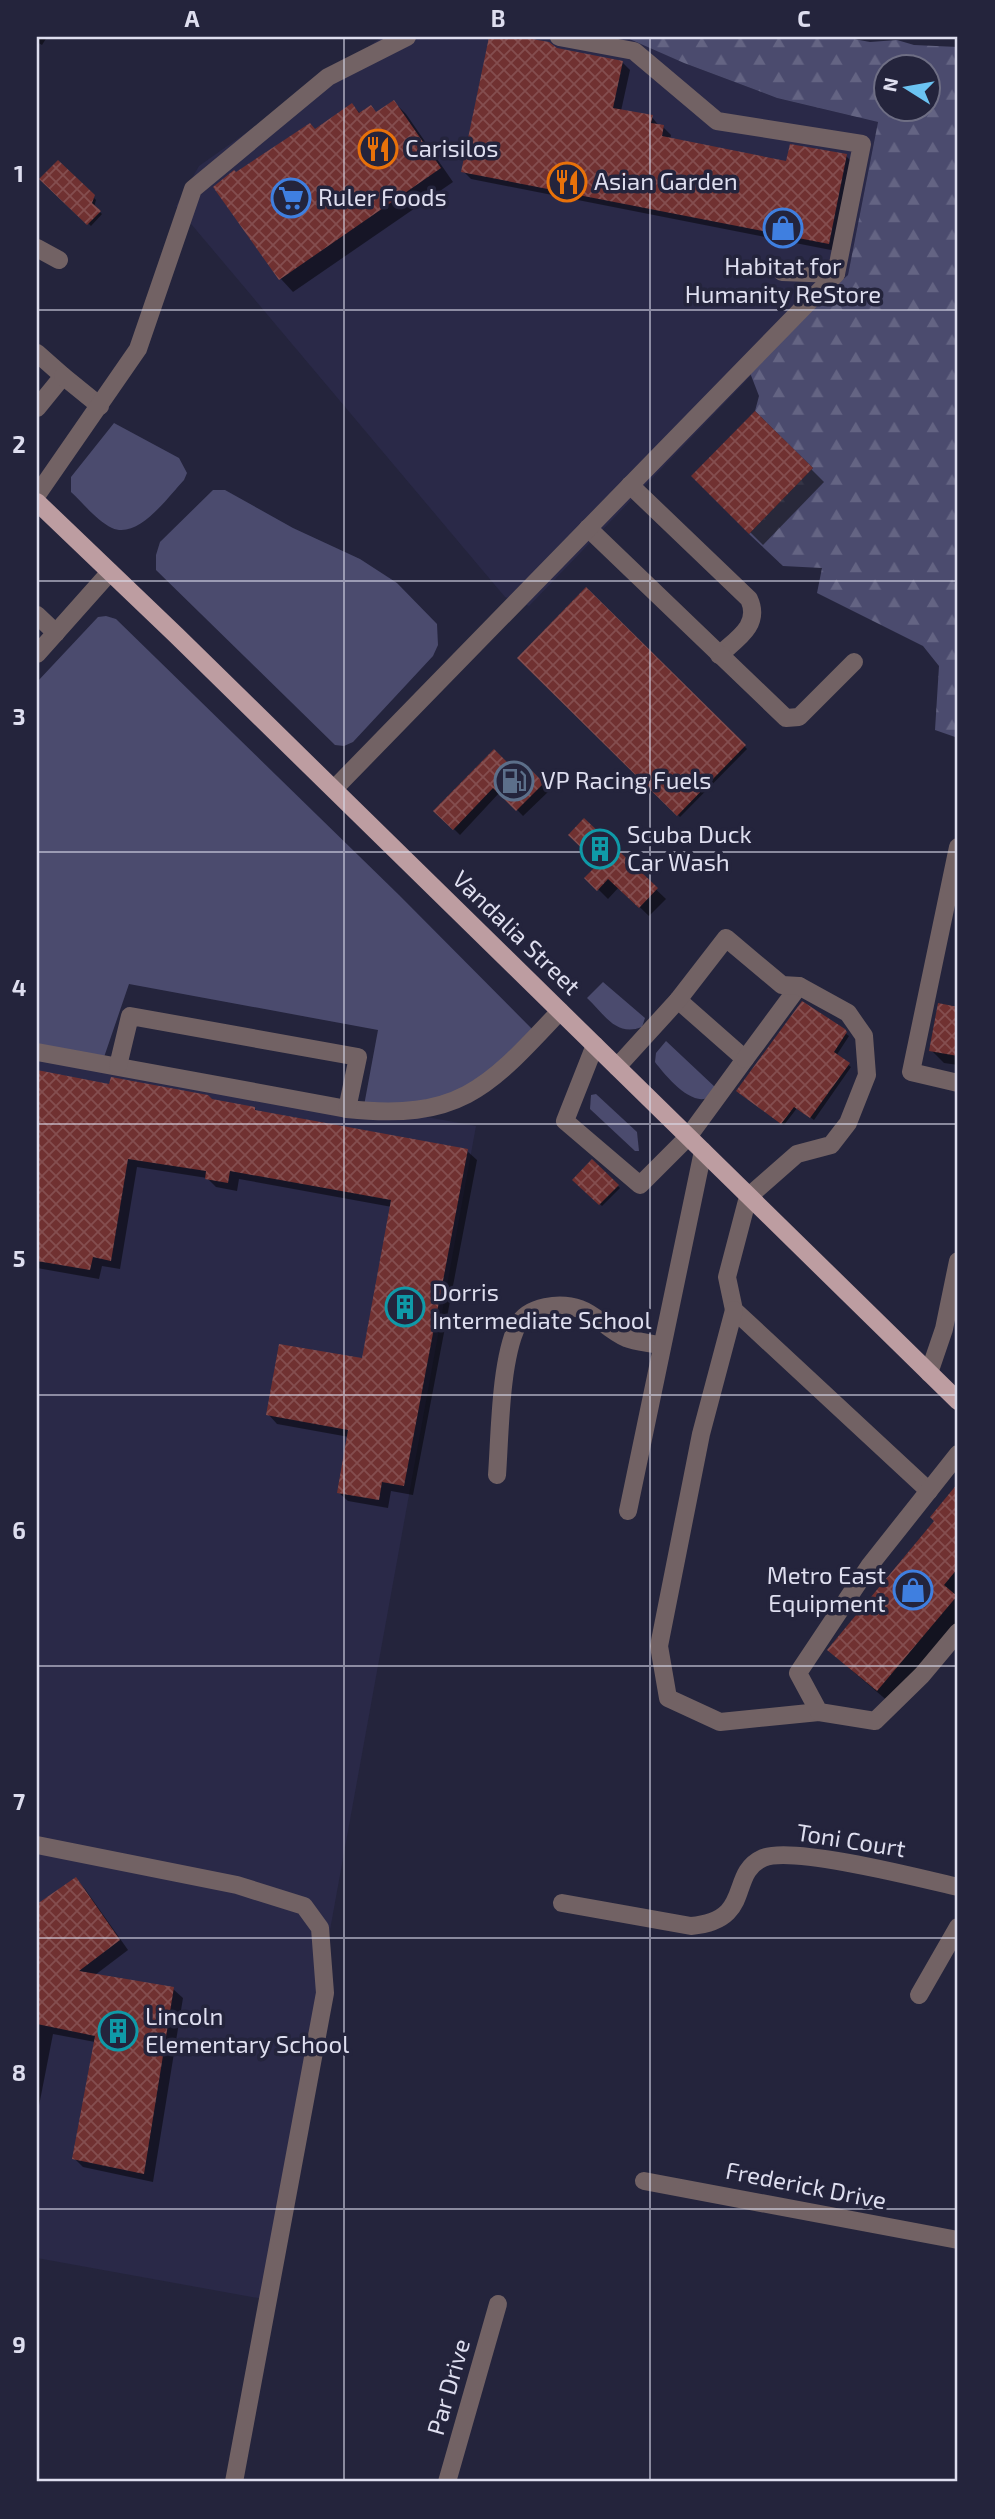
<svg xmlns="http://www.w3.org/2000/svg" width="995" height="2519" viewBox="0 0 995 2519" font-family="'Exo 2',sans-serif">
<defs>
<pattern id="forest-firs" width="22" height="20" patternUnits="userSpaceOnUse" patternTransform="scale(1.75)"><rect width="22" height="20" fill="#4b4b6e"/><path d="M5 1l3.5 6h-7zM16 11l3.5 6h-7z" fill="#646483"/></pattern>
<pattern id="building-cross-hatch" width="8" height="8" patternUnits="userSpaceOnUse" patternTransform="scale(1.75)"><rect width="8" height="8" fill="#703131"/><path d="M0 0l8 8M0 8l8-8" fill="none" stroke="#844e4f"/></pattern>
</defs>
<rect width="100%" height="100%" fill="#24243c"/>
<g fill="#2a2948">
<polygon points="382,37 630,38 684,63 777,98 878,122 848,275 529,606 505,597 176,206 199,166"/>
<polygon points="37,1046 476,1126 263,2299 37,2258"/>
</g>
<g fill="#4b4b6e">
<path d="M 114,423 L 179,458 L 187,473 L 184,480 C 168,497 138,540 112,528 C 96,520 83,503 71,492 L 71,477 Z"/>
<polygon points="213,490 225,490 293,528 360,559 397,583 437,624 438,645 433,656 353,742 344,746 335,745 156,570 156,555 160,542"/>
<polygon points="106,616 116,619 399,895 538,1035 475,1091 363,1111 378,1030 129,984 102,1063 37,1052 37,682 98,617"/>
<path d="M 603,982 L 645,1018 L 642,1027 C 616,1037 605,1015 587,998 Z"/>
<path d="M 666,1041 L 716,1088 C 715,1089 709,1097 709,1097 C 692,1108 664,1074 655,1062 L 656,1053 Z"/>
<polygon points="596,1094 637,1132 639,1151 635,1151 590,1109 591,1095"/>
</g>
<path fill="url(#forest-firs)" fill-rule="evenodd" d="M 625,37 L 843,37 L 870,42 L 897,40 L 914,45 L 958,47 L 958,738 L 935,730 L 939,666 L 923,646 L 817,593 L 822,568 L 783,566 L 749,534 L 813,468 L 755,411 L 759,396 L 747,365 L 848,275 L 878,122 L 777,98 L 684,63 ZM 886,66 L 928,66 L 928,108 L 886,108 Z"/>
<g fill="#0007">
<polygon points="37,37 47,37 42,45 37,42"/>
<polygon points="491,37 512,37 548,44 556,50 622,62 630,70 621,111 652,117 659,126 663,127 671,135 670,140 787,163 846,156 853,163 836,251 471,179 463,171"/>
<polygon points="394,102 406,114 453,182 293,292 281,279 216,187 316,131 352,105 361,114 377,114"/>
<polygon points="58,162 96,200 94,207 102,214 91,226 42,179"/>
<polygon points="755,413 824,482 763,545 694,476"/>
<polygon points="586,589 747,749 680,817 520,658"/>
<polygon points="494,752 524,781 532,774 549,791 523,816 500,792 460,835 436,811"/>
<polygon points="584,821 666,899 649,916 619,887 608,899 587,878 600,864"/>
<polygon points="803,1003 849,1036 836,1056 851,1067 814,1120 797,1108 784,1125 741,1093"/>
<polygon points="939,1005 958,1008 958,1065 944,1063 931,1050"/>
<polygon points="37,1071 111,1086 211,1100 255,1109 258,1112 467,1151 477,1160 413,1495 391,1491 388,1508 348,1501 338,1492 349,1437 277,1424 268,1414 363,1360 392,1207 239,1179 237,1191 216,1187 207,1178 137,1167 120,1269 102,1266 99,1279 37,1268"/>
<polygon points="592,1161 620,1188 602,1206 575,1180"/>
<polygon points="956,1488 958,1490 958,1622 890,1703 842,1662"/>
<polygon points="76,1880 85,1889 128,1950 95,1975 173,1989 183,1998 153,2182 83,2167 74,2158 95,2042 53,2034 37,2116 37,1906"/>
</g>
<g fill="url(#building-cross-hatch)">
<polygon points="489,37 521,37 549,42 557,48 623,61 613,108 653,115 651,123 664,125 662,136 786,161 790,144 847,154 829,244 461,172"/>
<polygon points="394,100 441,168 279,280 213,187 234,170 236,172 310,123 315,129 352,103 359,113 371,105 376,112"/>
<polygon points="58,160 95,195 92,203 101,211 87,225 39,179"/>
<polygon points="755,411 813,468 749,534 691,476"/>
<polygon points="586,587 746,745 677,816 517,658"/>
<polygon points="494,749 524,779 532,771 544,783 516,811 493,788 453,830 433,811"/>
<polygon points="584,818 658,888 639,908 608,879 597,891 584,878 598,864 568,835"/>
<polygon points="802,1001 845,1029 847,1032 834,1052 850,1063 810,1118 794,1107 781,1124 736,1091"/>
<polygon points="938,1003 958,1007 958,1056 929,1051"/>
<polygon points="37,1070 109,1084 111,1077 208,1095 212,1099 255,1107 255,1110 468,1149 404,1486 382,1482 379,1500 337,1493 348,1430 266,1415 279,1344 362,1358 391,1200 230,1171 228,1183 205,1179 206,1171 128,1159 111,1261 93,1257 90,1270 37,1261"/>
<polygon points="592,1159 619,1185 599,1205 572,1180"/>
<polygon points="958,1483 958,1568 944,1585 957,1596 877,1691 827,1650 934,1521 930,1517"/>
<polygon points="76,1877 120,1940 79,1971 174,1987 144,2174 72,2159 95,2036 37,2024 37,1904"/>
</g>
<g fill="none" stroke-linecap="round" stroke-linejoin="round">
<g stroke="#726264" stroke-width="18">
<polyline points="559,37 634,51 717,121 862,144 836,274 782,272"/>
<polyline points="37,248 59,260"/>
<polyline points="37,353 63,376 37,408"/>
<polyline points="63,376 100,406"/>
<path d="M 630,485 L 749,599 C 761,625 737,639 719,655"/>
<polyline points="37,495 138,349 193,189 328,77 407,37"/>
<polyline points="588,528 786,718 799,717 854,662"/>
<polyline points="37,615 56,633"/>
<polyline points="37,654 110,572"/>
<polyline points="334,789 836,274"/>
<polyline points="958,847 911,1072 958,1083"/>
<polyline points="595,1045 565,1121 640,1185 688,1137 745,1059 678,1000"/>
<path d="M 37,1052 L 347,1109 C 460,1121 488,1088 560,1011"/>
<polyline points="745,1059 799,986"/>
<polyline points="118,1066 130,1016 358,1057 347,1109"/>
<polyline points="617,1067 678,1000 726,938 782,985 799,986 848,1013 864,1036 867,1075 848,1123 831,1145 797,1154 748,1197 727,1277 734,1310 929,1491"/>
<polyline points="734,1310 701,1434 659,1646 668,1698 720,1722 819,1712"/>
<polyline points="929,1373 944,1329 958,1261"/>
<polyline points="958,1454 870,1565 798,1673 819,1712 875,1721 922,1675 958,1632"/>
<path d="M 497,1475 C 500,1435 500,1362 517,1326 C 528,1305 561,1302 580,1309 C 597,1315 609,1331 626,1338 C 637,1342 651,1343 662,1346"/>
<polyline points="628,1511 703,1151"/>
<polyline points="37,1845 237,1885 304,1906 320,1928 325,1993 234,2482"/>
<path d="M 562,1903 L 691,1926 C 755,1920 727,1874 763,1858 C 791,1845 924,1879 958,1887"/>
<polyline points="919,1995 958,1927"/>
<polyline points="644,2181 958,2240"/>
<polyline points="447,2482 498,2304"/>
</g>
<polyline stroke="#bd9da1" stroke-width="18" points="37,502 176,635 958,1401"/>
</g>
<path fill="none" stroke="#dedeef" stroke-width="2" stroke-opacity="0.55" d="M 344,37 L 344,2482M 650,37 L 650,2482M 37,310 L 958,310M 37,581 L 958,581M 37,852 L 958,852M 37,1124 L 958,1124M 37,1395 L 958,1395M 37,1666 L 958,1666M 37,1938 L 958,1938M 37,2209 L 958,2209"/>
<defs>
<symbol id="restaurant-ring" viewBox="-11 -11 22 22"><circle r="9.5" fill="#24243c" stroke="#e8710a" stroke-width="1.5"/><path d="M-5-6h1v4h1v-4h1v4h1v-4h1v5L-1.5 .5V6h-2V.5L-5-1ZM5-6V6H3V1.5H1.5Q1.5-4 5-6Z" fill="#e8710a"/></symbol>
<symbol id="supermarket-ring" viewBox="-11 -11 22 22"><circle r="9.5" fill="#24243c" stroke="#3f7fe0" stroke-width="1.5"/><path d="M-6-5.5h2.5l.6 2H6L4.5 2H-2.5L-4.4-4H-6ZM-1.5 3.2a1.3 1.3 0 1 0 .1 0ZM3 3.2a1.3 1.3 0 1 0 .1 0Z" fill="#3f7fe0"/></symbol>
<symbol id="shop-ring" viewBox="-11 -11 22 22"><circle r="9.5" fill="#24243c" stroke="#3f7fe0" stroke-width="1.5"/><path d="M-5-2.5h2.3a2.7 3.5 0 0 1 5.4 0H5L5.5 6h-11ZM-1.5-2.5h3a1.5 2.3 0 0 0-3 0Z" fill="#3f7fe0"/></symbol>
<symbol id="fuel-ring" viewBox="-11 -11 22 22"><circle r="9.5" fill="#24243c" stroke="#5c6f8a" stroke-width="1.5"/><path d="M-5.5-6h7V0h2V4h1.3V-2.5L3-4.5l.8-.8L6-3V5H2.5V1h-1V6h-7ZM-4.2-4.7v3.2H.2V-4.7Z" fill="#5c6f8a"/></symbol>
<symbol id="building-ring" viewBox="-11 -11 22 22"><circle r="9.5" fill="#24243c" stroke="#0f9aa8" stroke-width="1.5"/><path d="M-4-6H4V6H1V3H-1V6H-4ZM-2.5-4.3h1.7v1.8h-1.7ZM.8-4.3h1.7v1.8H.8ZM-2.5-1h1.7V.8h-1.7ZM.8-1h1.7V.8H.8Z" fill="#0f9aa8"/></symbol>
</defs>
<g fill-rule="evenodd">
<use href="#restaurant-ring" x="356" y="127" width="44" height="44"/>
<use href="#restaurant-ring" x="545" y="160" width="44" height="44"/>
<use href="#supermarket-ring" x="269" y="176" width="44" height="44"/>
<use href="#shop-ring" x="761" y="206" width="44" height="44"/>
<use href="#fuel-ring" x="492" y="759" width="44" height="44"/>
<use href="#building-ring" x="578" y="827" width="44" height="44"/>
<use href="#building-ring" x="383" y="1285" width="44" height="44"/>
<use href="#shop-ring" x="891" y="1568" width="44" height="44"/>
<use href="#building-ring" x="96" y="2009" width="44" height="44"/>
</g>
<g text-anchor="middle" stroke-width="7" stroke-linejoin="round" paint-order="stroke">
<g font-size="24" fill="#dedeef" stroke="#24243c" text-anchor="start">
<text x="405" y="157">Carisilos</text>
<text x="594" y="190">Asian Garden</text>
<text x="318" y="206">Ruler Foods</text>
<text x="783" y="275" text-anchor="middle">Habitat for<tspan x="783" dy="28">Humanity ReStore</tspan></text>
<text x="541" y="789">VP Racing Fuels</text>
<text x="627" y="843">Scuba Duck<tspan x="627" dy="28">Car Wash</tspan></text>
<text x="432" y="1301">Dorris<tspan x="432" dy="28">Intermediate School</tspan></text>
<text x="886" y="1584" text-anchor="end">Metro East<tspan x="886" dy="28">Equipment</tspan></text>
<text x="145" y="2025">Lincoln<tspan x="145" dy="28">Elementary School</tspan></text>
</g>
<g font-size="24" fill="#dedeef" stroke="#24243c">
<text transform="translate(516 933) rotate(44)" y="8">Vandalia Street</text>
<text transform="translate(851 1841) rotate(9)" y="8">Toni Court</text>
<text transform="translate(806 2186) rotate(11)" y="8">Frederick Drive</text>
<text transform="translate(449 2387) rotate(-74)" y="8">Par Drive</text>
</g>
</g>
<rect width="995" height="2519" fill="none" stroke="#24243c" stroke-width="77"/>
<g transform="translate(907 88) rotate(281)"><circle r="33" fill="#24243c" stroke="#6e6e84" stroke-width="2"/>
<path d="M0-5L12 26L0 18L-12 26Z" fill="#6bc3f2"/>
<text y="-10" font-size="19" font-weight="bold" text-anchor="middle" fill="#dedeef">N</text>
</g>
<rect x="38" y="38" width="918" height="2442" fill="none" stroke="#dedeef" stroke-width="2.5"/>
<g font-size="23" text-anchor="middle" font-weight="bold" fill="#dedeef">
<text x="192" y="27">A</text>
<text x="498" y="27">B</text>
<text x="804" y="27">C</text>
<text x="19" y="182">1</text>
<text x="19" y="453">2</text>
<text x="19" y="725">3</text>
<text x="19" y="996">4</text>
<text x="19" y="1267">5</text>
<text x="19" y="1539">6</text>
<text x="19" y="1810">7</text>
<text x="19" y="2081">8</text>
<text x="19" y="2353">9</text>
</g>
</svg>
